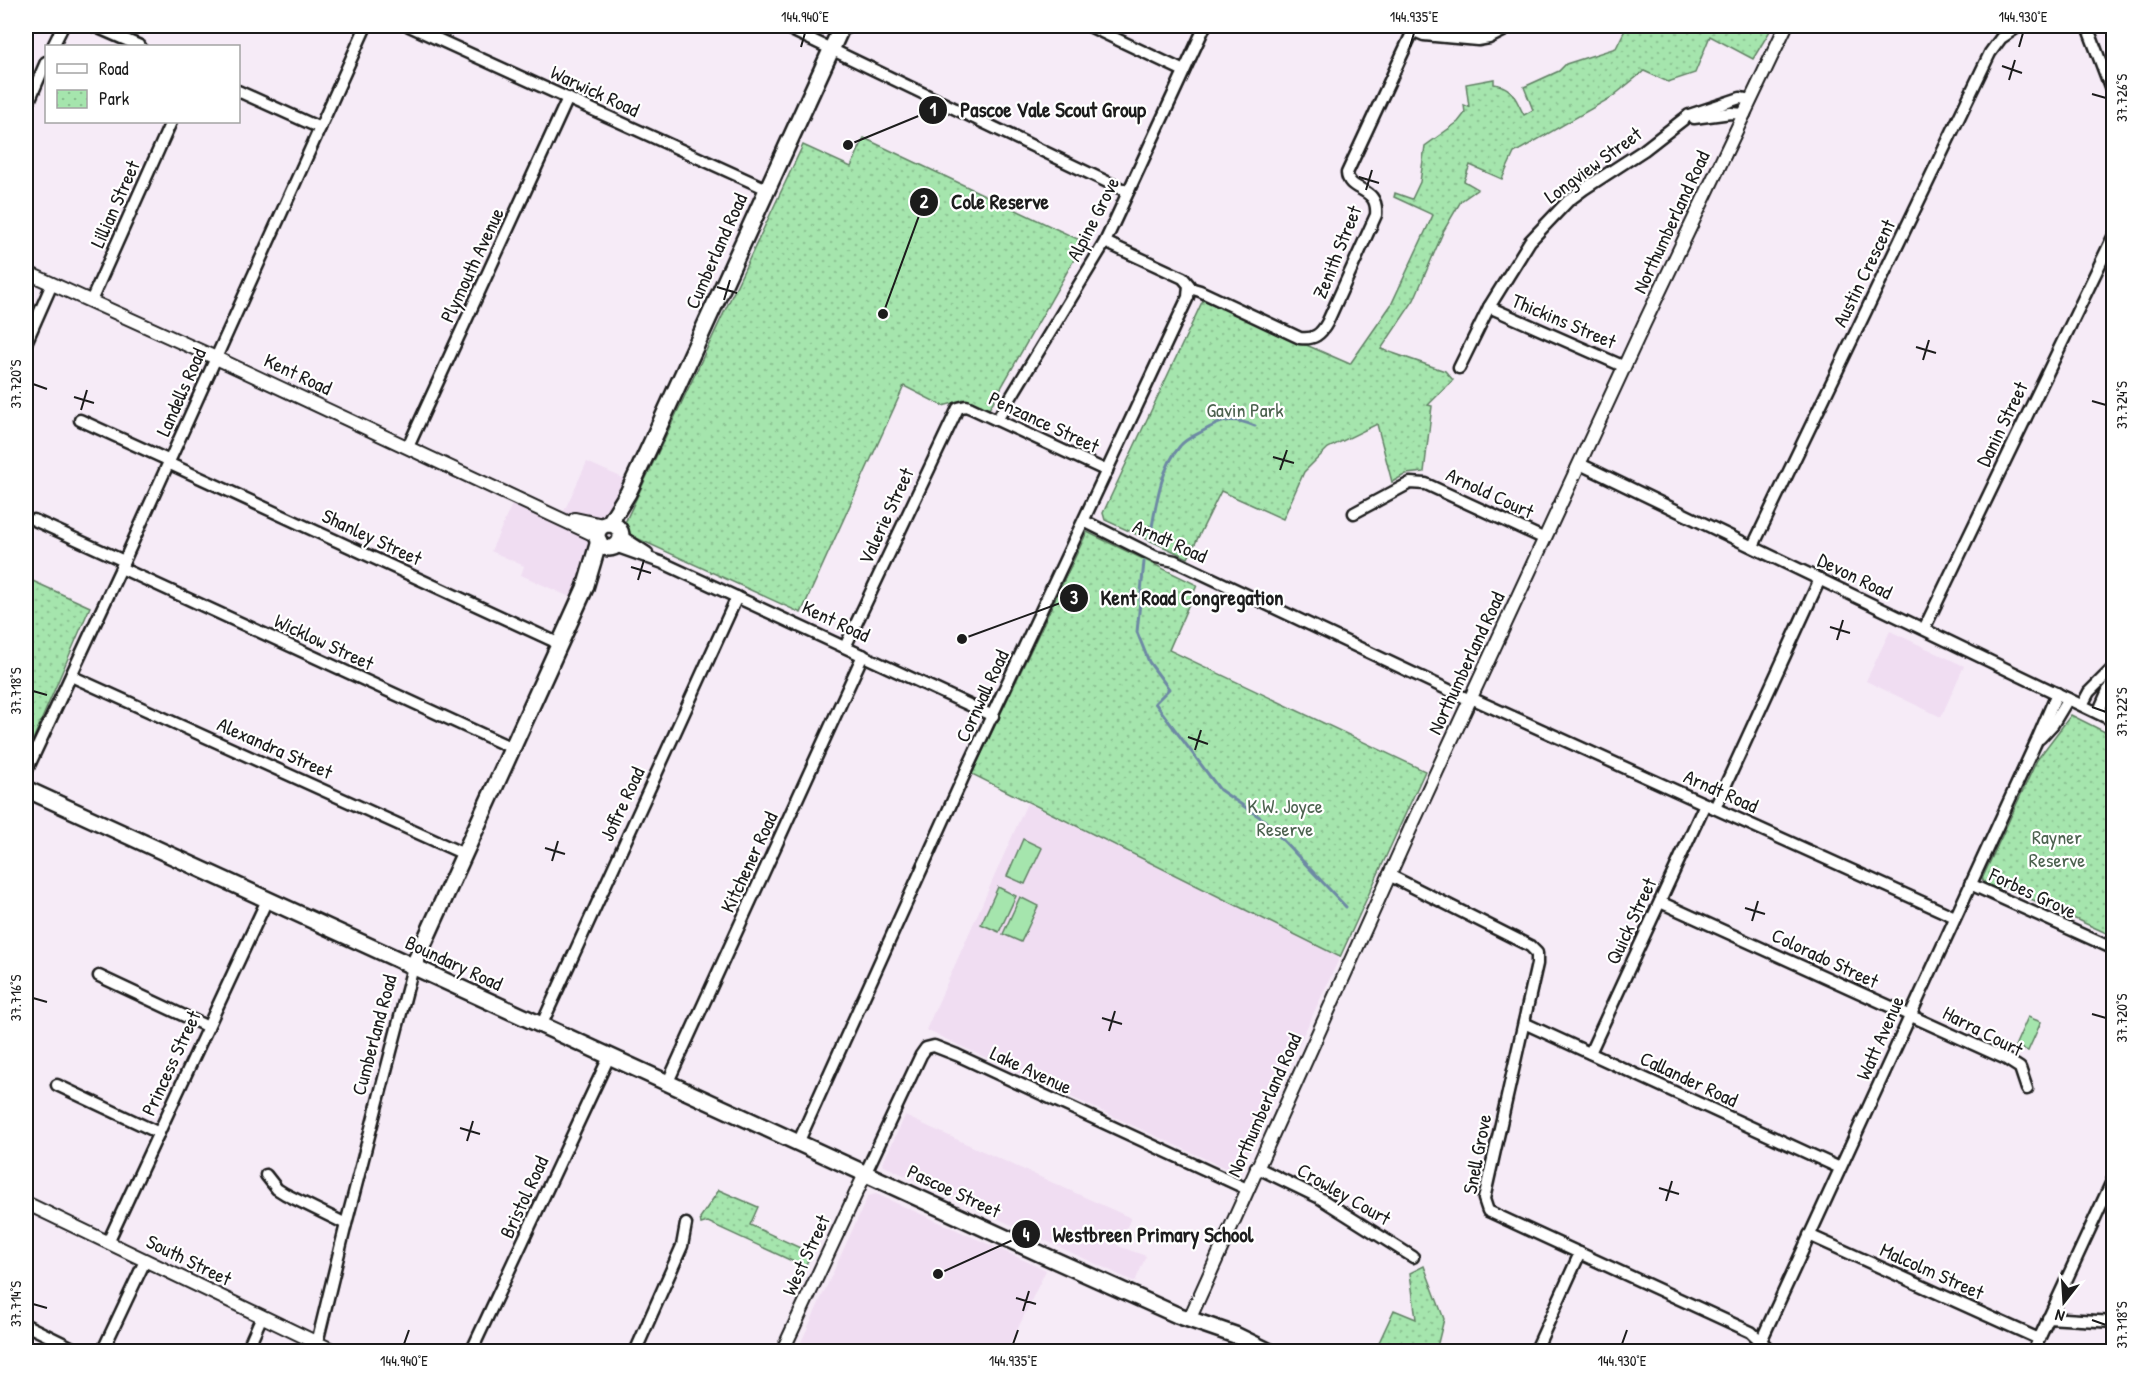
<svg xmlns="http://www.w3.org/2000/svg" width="2139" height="1377" viewBox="0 0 2139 1377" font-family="'Patrick Hand',sans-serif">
<defs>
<pattern id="park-dots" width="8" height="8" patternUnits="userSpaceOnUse" patternTransform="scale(1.5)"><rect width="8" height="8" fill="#a5e5ad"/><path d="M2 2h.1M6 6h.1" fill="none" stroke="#8dc494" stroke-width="1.8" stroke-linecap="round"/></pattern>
</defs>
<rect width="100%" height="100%" fill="#f6ebf7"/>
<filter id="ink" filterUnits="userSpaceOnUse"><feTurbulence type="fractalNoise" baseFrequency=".0167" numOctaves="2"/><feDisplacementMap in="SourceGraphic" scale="12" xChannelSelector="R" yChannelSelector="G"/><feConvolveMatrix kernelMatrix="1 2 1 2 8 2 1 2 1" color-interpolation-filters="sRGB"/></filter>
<g filter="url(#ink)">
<g fill="#f0ddf2">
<polygon points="587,462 625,479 572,598 521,575 524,566 491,551 513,502 560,520"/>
<polygon points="1890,631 1964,666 1941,717 1866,681"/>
<polygon points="1027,803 1340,957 1238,1174 926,1030"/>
<polygon points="905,1116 1131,1218 1118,1246 1146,1256 1135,1282 882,1165"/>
<polygon points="876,1194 1046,1270 1007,1351 797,1351 868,1196"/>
</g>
<g fill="#a5e5ad" stroke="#608064" stroke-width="1.5">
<polygon points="1023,839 1042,848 1025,884 1007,876"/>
<polygon points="998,887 1016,896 999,932 981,924"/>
<polygon points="1020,897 1038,906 1021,942 1003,934"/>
<polygon points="2028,1017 2041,1022 2028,1051 2015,1046"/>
</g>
<g fill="url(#park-dots)" stroke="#608064" stroke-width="1.5">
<path d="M 1627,26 L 1773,26 L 1753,59 L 1710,36 L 1695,73 L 1668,82 L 1644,71 L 1612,97 L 1514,153 L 1502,179 L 1470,165 L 1464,181 L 1478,189 L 1461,201 L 1444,230 L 1414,300 L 1381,349 L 1445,371 L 1453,380 L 1428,405 L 1432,406 L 1424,472 L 1406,474 L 1392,482 L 1377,424 L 1328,448 L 1304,472 L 1283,519 L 1221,491 L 1188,558 L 1105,520 L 1103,513 L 1203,300 L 1350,364 L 1391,305 L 1433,215 L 1394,197 L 1395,193 L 1412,199 L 1420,182 L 1425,146 L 1458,122 L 1465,113 L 1464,105 L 1469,107 L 1466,84 L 1494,79 L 1494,84 C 1514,87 1515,99 1524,115 L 1533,110 L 1524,87 L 1559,71 L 1566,64 L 1616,48 Z"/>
<polygon points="864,138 1084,242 989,409 964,400 943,406 904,386 801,613 621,531 803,145 851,167"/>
<polygon points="1087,532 1197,585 1169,650 1425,771 1340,957 972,774"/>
<polygon points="26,578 90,607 26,756"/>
<polygon points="2071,715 2113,736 2113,936 2002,886 1997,889 1985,883 1982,879 2037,760"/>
<polygon points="719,1190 758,1207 750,1225 811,1253 805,1267 708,1222 701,1224 700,1218"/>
<polygon points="1424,1266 1444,1319 1436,1351 1375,1351 1394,1310 1416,1319 1410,1273"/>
</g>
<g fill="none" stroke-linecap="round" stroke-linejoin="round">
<g stroke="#6d89a4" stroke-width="3">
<path d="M 1150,538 C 1156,507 1159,471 1180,446 C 1185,439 1196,435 1203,431 C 1224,419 1233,417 1255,426"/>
<polyline points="1144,562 1137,632 1149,662 1169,689 1155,703 1220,790 1264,820 1346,907"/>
</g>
<defs>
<g id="minor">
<polyline points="94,26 140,46"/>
<polyline points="409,26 767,189"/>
<polyline points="783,26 1128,192"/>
<polyline points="1089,26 1184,71"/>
<polyline points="1402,26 1424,35 1478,40 1489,38 1513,26"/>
<polyline points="2087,26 2114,97"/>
<polyline points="53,46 63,26"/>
<polyline points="238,91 320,128"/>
<polyline points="26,108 46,62"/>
<polyline points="1694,118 1731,113 1745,114"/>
<path d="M 1190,288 L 1200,291 L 1300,338 C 1314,340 1321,334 1327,323 L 1376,215 C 1379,185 1348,193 1347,173 L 1413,31"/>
<polyline points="91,301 171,122"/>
<polyline points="1489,307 1625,367"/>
<polyline points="26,343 52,284"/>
<polyline points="1459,368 1489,307 1530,241 1568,201 1584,189 1644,150 1689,115 1740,98 1751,100"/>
<polyline points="80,420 170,461"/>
<polyline points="997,420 1105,242 1205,26"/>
<polyline points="408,447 568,98"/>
<polyline points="168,463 560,644"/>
<polyline points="1580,464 2114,721"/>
<polyline points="1354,513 1410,483 1426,484 1545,539"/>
<polyline points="34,520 124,561"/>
<polyline points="1084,521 1156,557 1175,561 1470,700"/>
<polyline points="621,536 647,553"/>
<polyline points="615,546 663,563 993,716"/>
<polyline points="1753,546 1990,53 2001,38 2019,26"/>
<polyline points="121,568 512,748"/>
<polyline points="1924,629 2114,235"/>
<polyline points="845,647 958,408 966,406 971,408 1107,471"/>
<polyline points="71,676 464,854"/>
<polyline points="1471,698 1955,917"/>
<polyline points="2082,705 2089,692 2114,667"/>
<polyline points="2098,713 2114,677"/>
<polyline points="2040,738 2053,724 2068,699"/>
<polyline points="26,772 121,568 366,26"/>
<polyline points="1715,808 1820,579"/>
<polyline points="1389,875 1530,946 1537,953 1537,964 1484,1199 1488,1211 1751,1332 1768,1348 1775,1352"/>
<polyline points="1970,884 2114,949"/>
<polyline points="1660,902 2006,1059 2020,1068 2027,1089"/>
<polyline points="99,976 208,1027"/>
<polyline points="1524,1023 1840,1168"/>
<polyline points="541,1026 737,597"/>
<polyline points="1590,1053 1705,804"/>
<polyline points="667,1084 863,655"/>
<polyline points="57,1085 159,1133"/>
<polyline points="798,1143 966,771 1188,297 1189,285 1183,278 1105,242"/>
<polyline points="1256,1167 1318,1197 1413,1257"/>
<polyline points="865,1174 921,1055 926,1048 934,1046 957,1055 1247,1189"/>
<polyline points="266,1175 277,1189 285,1194 346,1224"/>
<polyline points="1809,1235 2039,1339"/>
<polyline points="108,1242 267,900"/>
<polyline points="2048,1318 2114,1322"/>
<polyline points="26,1325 81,1352"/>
<polyline points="317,1343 346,1224 413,967"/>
<polyline points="102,1352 145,1261"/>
<polyline points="246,1352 262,1316"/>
<polyline points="471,1352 609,1057"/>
<polyline points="635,1352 682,1246 686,1224"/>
<polyline points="1535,1352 1580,1253"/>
<polyline points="1756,1352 2037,740 2057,693"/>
<polyline points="2033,1352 2114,1177"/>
</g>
<g id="tertiary">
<polyline points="26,272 216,358 597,536"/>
<polyline points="575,519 603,525"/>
<polyline points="26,1203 336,1352"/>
<polyline points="1189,1320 1412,825 1644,324 1786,26"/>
<polyline points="782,1352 865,1174"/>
</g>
<g id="secondary">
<polyline points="609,524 628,493 650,446 842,26"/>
<circle cx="609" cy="536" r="12"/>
<polyline points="26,789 1041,1254 1177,1315 1235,1335 1270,1352"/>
<polyline points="413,967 585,588 599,541"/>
</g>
</defs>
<use href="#minor" stroke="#1c1c1c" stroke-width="15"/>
<use href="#tertiary" stroke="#1c1c1c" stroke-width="16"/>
<use href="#secondary" stroke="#1c1c1c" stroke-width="20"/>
<use href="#minor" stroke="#fff" stroke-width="10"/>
<use href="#tertiary" stroke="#fff" stroke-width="12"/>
<use href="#secondary" stroke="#fff" stroke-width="15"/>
</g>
</g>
<path fill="none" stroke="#1c1c1c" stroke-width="2" d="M 801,47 L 805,33M 1410,47 L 1414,33M 2019,47 L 2023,33M 2002,66 L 2022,73M 2009,80 L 2015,60M 2092,94 L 2106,98M 1359,177 L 1379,183M 1366,190 L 1372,170M 717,287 L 737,293M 724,300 L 730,280M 1916,347 L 1936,353M 1923,360 L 1929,340M 33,384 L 47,389M 74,397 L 94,403M 2092,401 L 2106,405M 81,410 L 87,390M 1273,457 L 1294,463M 1280,470 L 1287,450M 631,567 L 651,573M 638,580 L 644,560M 1830,627 L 1850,633M 1837,640 L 1843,620M 33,691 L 47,695M 2092,707 L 2106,712M 1188,737 L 1208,744M 1195,750 L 1201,730M 545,848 L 565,854M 552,861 L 558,841M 1745,908 L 1765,914M 1752,921 L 1758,901M 33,998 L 47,1002M 2092,1014 L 2106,1018M 1102,1018 L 1122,1024M 1109,1031 L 1115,1011M 460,1128 L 480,1134M 467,1141 L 473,1121M 1659,1188 L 1679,1194M 1666,1201 L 1672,1181M 1016,1298 L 1036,1304M 33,1304 L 47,1308M 1023,1311 L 1029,1291M 2092,1320 L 2106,1325M 404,1344 L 409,1330M 1013,1344 L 1018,1330M 1622,1344 L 1627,1330"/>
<g text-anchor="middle" stroke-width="4.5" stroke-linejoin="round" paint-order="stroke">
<g font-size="20" fill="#1c1c1c" stroke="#fff">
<text transform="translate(595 91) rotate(25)" y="7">Warwick Road</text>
<text transform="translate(1593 165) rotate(-36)" y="7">Longview Street</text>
<text transform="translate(115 204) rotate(-66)" y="7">Lillian Street</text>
<text transform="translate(1093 219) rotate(-63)" y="7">Alpine Grove</text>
<text transform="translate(1671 222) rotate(-65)" y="7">Northumberland Road</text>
<text transform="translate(716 251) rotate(-66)" y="7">Cumberland Road</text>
<text transform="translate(1337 252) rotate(-68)" y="7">Zenith Street</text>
<text transform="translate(472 265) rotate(-65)" y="7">Plymouth Avenue</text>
<text transform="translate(1864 273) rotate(-64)" y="7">Austin Crescent</text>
<text transform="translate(1564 321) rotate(23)" y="7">Thickins Street</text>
<text transform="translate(298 374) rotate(25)" y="7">Kent Road</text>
<text transform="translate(181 392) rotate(-66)" y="7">Landells Road</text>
<text transform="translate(1044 422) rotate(25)" y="7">Penzance Street</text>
<text transform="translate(2002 424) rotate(-64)" y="7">Danin Street</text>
<text transform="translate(1490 493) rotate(25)" y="7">Arnold Court</text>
<text transform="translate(886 516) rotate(-65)" y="7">Valerie Street</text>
<text transform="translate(372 537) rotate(25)" y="7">Shanley Street</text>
<text transform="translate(1170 541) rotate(24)" y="7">Arndt Road</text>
<text transform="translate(1855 576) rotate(26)" y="7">Devon Road</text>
<text transform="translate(836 621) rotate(25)" y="7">Kent Road</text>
<text transform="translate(324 642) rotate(25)" y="7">Wicklow Street</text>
<text transform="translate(1466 663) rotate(-65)" y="7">Northumberland Road</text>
<text transform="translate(982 696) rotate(-65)" y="7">Cornwall Road</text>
<text transform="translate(275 748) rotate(24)" y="7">Alexandra Street</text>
<text transform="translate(1721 791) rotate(24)" y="7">Arndt Road</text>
<text transform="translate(622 804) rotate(-65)" y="7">Joffre Road</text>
<text transform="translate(749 862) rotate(-65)" y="7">Kitchener Road</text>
<text transform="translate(2033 893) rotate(25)" y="7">Forbes Grove</text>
<text transform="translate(1631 921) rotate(-65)" y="7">Quick Street</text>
<text transform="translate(1825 958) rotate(25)" y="7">Colorado Street</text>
<text transform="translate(454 963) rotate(25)" y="7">Boundary Road</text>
<text transform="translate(1983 1031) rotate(27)" y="7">Harra Court</text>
<text transform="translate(374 1035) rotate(-75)" y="7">Cumberland Road</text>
<text transform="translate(1880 1038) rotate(-66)" y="7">Watt Avenue</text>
<text transform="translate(171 1063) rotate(-65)" y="7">Princess Street</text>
<text transform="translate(1031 1070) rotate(25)" y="7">Lake Avenue</text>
<text transform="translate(1689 1079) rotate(25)" y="7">Callander Road</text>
<text transform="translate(1264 1105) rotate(-66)" y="7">Northumberland Road</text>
<text transform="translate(1477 1154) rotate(-79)" y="7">Snell Grove</text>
<text transform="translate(954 1191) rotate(25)" y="7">Pascoe Street</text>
<text transform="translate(1344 1194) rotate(30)" y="7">Crowley Court</text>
<text transform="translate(524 1197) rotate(-65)" y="7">Bristol Road</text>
<text transform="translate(806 1255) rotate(-65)" y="7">West Street</text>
<text transform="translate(189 1260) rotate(26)" y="7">South Street</text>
<text transform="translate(1932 1271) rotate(24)" y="7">Malcolm Street</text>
</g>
<g font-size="20" fill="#4c624f" stroke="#fff">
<text x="1245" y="417">Gavin Park</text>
<text x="1285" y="813">K.W. Joyce<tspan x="1285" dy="23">Reserve</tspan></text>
<text x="2057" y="844">Rayner<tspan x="2057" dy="23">Reserve</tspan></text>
</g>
</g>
<path fill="none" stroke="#1c1c1c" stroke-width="2" d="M848 145L933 110M883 314L924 202M962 639L1074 598M938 1274L1026 1234"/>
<g fill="#1c1c1c" stroke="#fff" stroke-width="2">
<circle cx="848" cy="145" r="6"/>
<circle cx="883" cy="314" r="6"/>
<circle cx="962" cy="639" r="6"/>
<circle cx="938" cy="1274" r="6"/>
<circle cx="933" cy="110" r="15"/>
<circle cx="924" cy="202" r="15"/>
<circle cx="1074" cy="598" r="15"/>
<circle cx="1026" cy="1234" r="15"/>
</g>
<g font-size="18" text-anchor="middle" font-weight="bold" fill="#fff">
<text x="933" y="116">1</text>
<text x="924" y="208">2</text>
<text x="1074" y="604">3</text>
<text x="1026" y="1241">4</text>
</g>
<g font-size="21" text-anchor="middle" font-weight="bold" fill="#1c1c1c" stroke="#fff" stroke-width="4.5" stroke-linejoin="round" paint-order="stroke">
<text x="1053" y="117">Pascoe Vale Scout Group</text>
<text x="1000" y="209">Cole Reserve</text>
<text x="1192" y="605">Kent Road Congregation</text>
<text x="1153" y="1242">Westbreen Primary School</text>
</g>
<rect width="2139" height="1377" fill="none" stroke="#fff" stroke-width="66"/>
<rect x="45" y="45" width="195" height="78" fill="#ffffff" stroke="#a4a4a4" stroke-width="1.5"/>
<rect x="57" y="64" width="30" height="9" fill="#ffffff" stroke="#a4a4a4" stroke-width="1.5"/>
<text x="99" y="75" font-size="18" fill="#1c1c1c">Road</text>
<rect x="57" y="90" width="30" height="18" fill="url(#park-dots)" stroke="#a4a4a4" stroke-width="1.5"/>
<text x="99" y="105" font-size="18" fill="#1c1c1c">Park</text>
<g transform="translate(2064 1302) rotate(197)" stroke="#ffffff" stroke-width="4.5" paint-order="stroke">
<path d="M0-4.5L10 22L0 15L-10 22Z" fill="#1c1c1c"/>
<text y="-9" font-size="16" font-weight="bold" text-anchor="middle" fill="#1c1c1c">N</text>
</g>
<rect x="33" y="33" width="2073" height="1311" fill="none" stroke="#1c1c1c" stroke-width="2"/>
<g font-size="15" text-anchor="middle" fill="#1c1c1c">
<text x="805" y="22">144.940°E</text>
<text x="1414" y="22">144.935°E</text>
<text x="2023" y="22">144.930°E</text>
<text transform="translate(2122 98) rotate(-90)" y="5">37.726°S</text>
<text transform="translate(16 384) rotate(-90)" y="5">37.720°S</text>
<text transform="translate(2122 405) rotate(-90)" y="5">37.724°S</text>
<text transform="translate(16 691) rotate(-90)" y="5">37.718°S</text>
<text transform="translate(2122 712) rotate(-90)" y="5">37.722°S</text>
<text transform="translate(16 998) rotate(-90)" y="5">37.716°S</text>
<text transform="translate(2122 1018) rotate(-90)" y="5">37.720°S</text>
<text transform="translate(16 1304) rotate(-90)" y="5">37.714°S</text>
<text transform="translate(2122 1325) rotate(-90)" y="5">37.718°S</text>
<text x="404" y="1366">144.940°E</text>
<text x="1013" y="1366">144.935°E</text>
<text x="1622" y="1366">144.930°E</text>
</g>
</svg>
